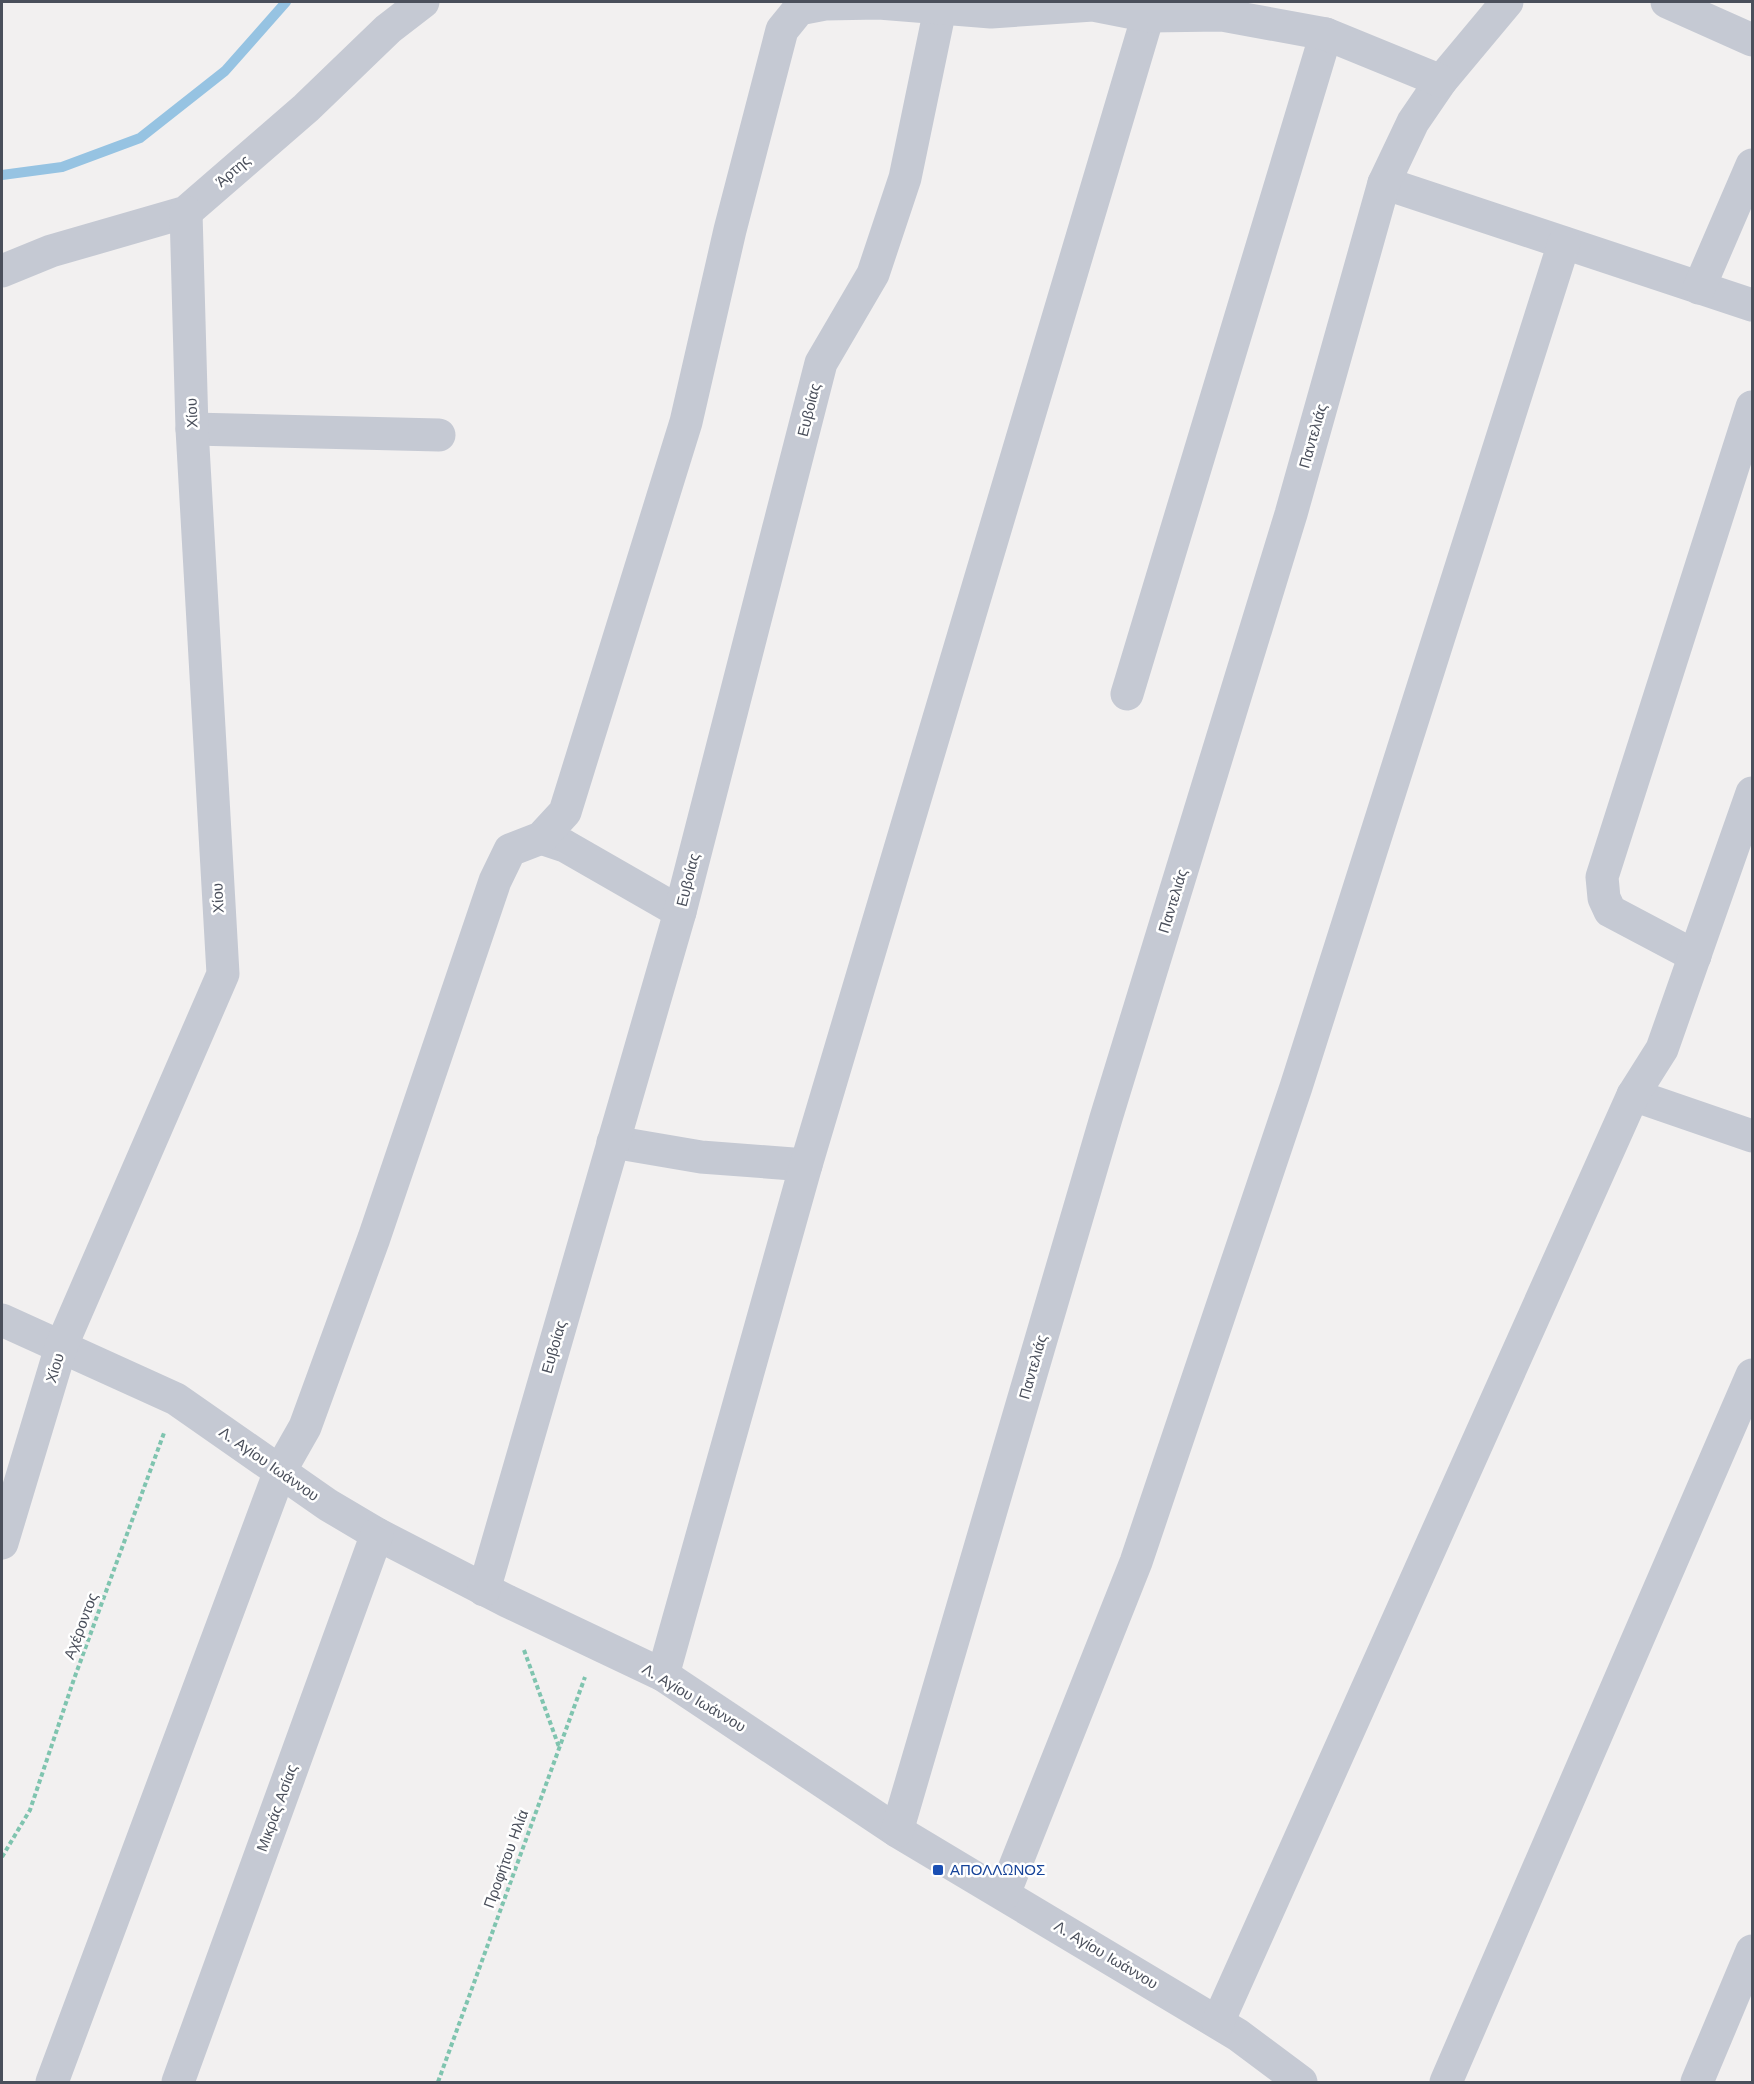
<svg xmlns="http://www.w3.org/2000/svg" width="1754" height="2084" viewBox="0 0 1754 2084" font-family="'Work Sans',sans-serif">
<rect width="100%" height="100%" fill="#f2f0f0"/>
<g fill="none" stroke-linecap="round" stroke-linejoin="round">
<polyline stroke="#96c3e2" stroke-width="10" points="2,175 62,167 140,138 225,71 286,2"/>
<g stroke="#7fc4af" stroke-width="4" stroke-dasharray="4.5 3" stroke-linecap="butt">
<polyline points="524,1650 559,1747"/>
<polyline points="2,1857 30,1810 74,1679 164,1433"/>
<polyline points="438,2082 585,1677"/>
</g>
<g stroke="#c5c9d3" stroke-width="33">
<polyline points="1667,2 1752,40"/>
<polyline points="1384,183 1752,305"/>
<polyline points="2,271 51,251 186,212 306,108 388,29 423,2"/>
<polyline points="1699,288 1752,165"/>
<polyline points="192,429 439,435"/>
<polyline points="1127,694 1326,34"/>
<polyline points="541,838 565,846 680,912"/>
<polyline points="1695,956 1610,911 1604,898 1602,877 1752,407"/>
<polyline points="1633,1095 1752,1136"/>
<polyline points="613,1142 701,1157 806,1165"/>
<polyline points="2,1320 176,1399 328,1505 377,1534 507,1601 663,1675 897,1831 1238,2035 1301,2082"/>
<polyline points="2,1543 61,1347 223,974 192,429 186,212"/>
<polyline points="484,1590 680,912 821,363 873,274 905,178 940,9"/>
<polyline points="663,1675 806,1165 1152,2"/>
<polyline points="897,1831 1106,1118 1291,514 1384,183 1413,122 1441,81 1507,2"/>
<polyline points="1004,1894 1136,1562 1296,1087 1564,243"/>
<polyline points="1218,2022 1633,1095 1662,1049 1752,793"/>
<polyline points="52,2082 280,1471 305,1427 374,1238 495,881 510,850 541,838 565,812 686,422 730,230 782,30 799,9 825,4 879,3 991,12 1093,5 1149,16 1222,15 1326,34 1441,81"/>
<polyline points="178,2082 377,1534"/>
<polyline points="1446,2082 1752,1375"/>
<polyline points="1697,2082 1752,1951"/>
</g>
</g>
<rect fill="#1a4fb4" stroke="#fff" stroke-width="2" x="932" y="1864" width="12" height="12" rx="3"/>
<g text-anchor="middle" stroke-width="5" stroke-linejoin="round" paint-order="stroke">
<g font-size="15" fill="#4a4f5b" stroke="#fff">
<text transform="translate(233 171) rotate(-41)" y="5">Άρτης</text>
<text transform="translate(809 410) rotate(-76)" y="5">Ευβοίας</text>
<text transform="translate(192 413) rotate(-92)" y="5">Χίου</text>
<text transform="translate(1313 436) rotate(-74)" y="5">Παντελιάς</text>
<text transform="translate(688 880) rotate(-76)" y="5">Ευβοίας</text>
<text transform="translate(218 898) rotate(-93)" y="5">Χίου</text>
<text transform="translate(1173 901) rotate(-73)" y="5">Παντελιάς</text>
<text transform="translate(554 1347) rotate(-74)" y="5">Ευβοίας</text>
<text transform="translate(1033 1367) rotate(-74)" y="5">Παντελιάς</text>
<text transform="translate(55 1368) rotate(-73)" y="5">Χίου</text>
<text transform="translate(269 1464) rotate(35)" y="5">Λ. Αγίου Ιωάννου</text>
<text transform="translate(81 1626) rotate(-69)" y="5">Αχέροντος</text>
<text transform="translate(694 1698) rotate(31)" y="5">Λ. Αγίου Ιωάννου</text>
<text transform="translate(277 1808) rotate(-70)" y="5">Μικράς Ασίας</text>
<text transform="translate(506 1859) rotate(-70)" y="5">Προφήτου Ηλία</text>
<text transform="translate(1106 1955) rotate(31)" y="5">Λ. Αγίου Ιωάννου</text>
</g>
<g font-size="15" fill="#164399" stroke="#fff" text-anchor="start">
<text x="950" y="1875">ΑΠΟΛΛΩΝΟΣ</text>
</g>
</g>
<rect width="1754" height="2084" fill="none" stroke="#4a4f5b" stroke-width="6"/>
</svg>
